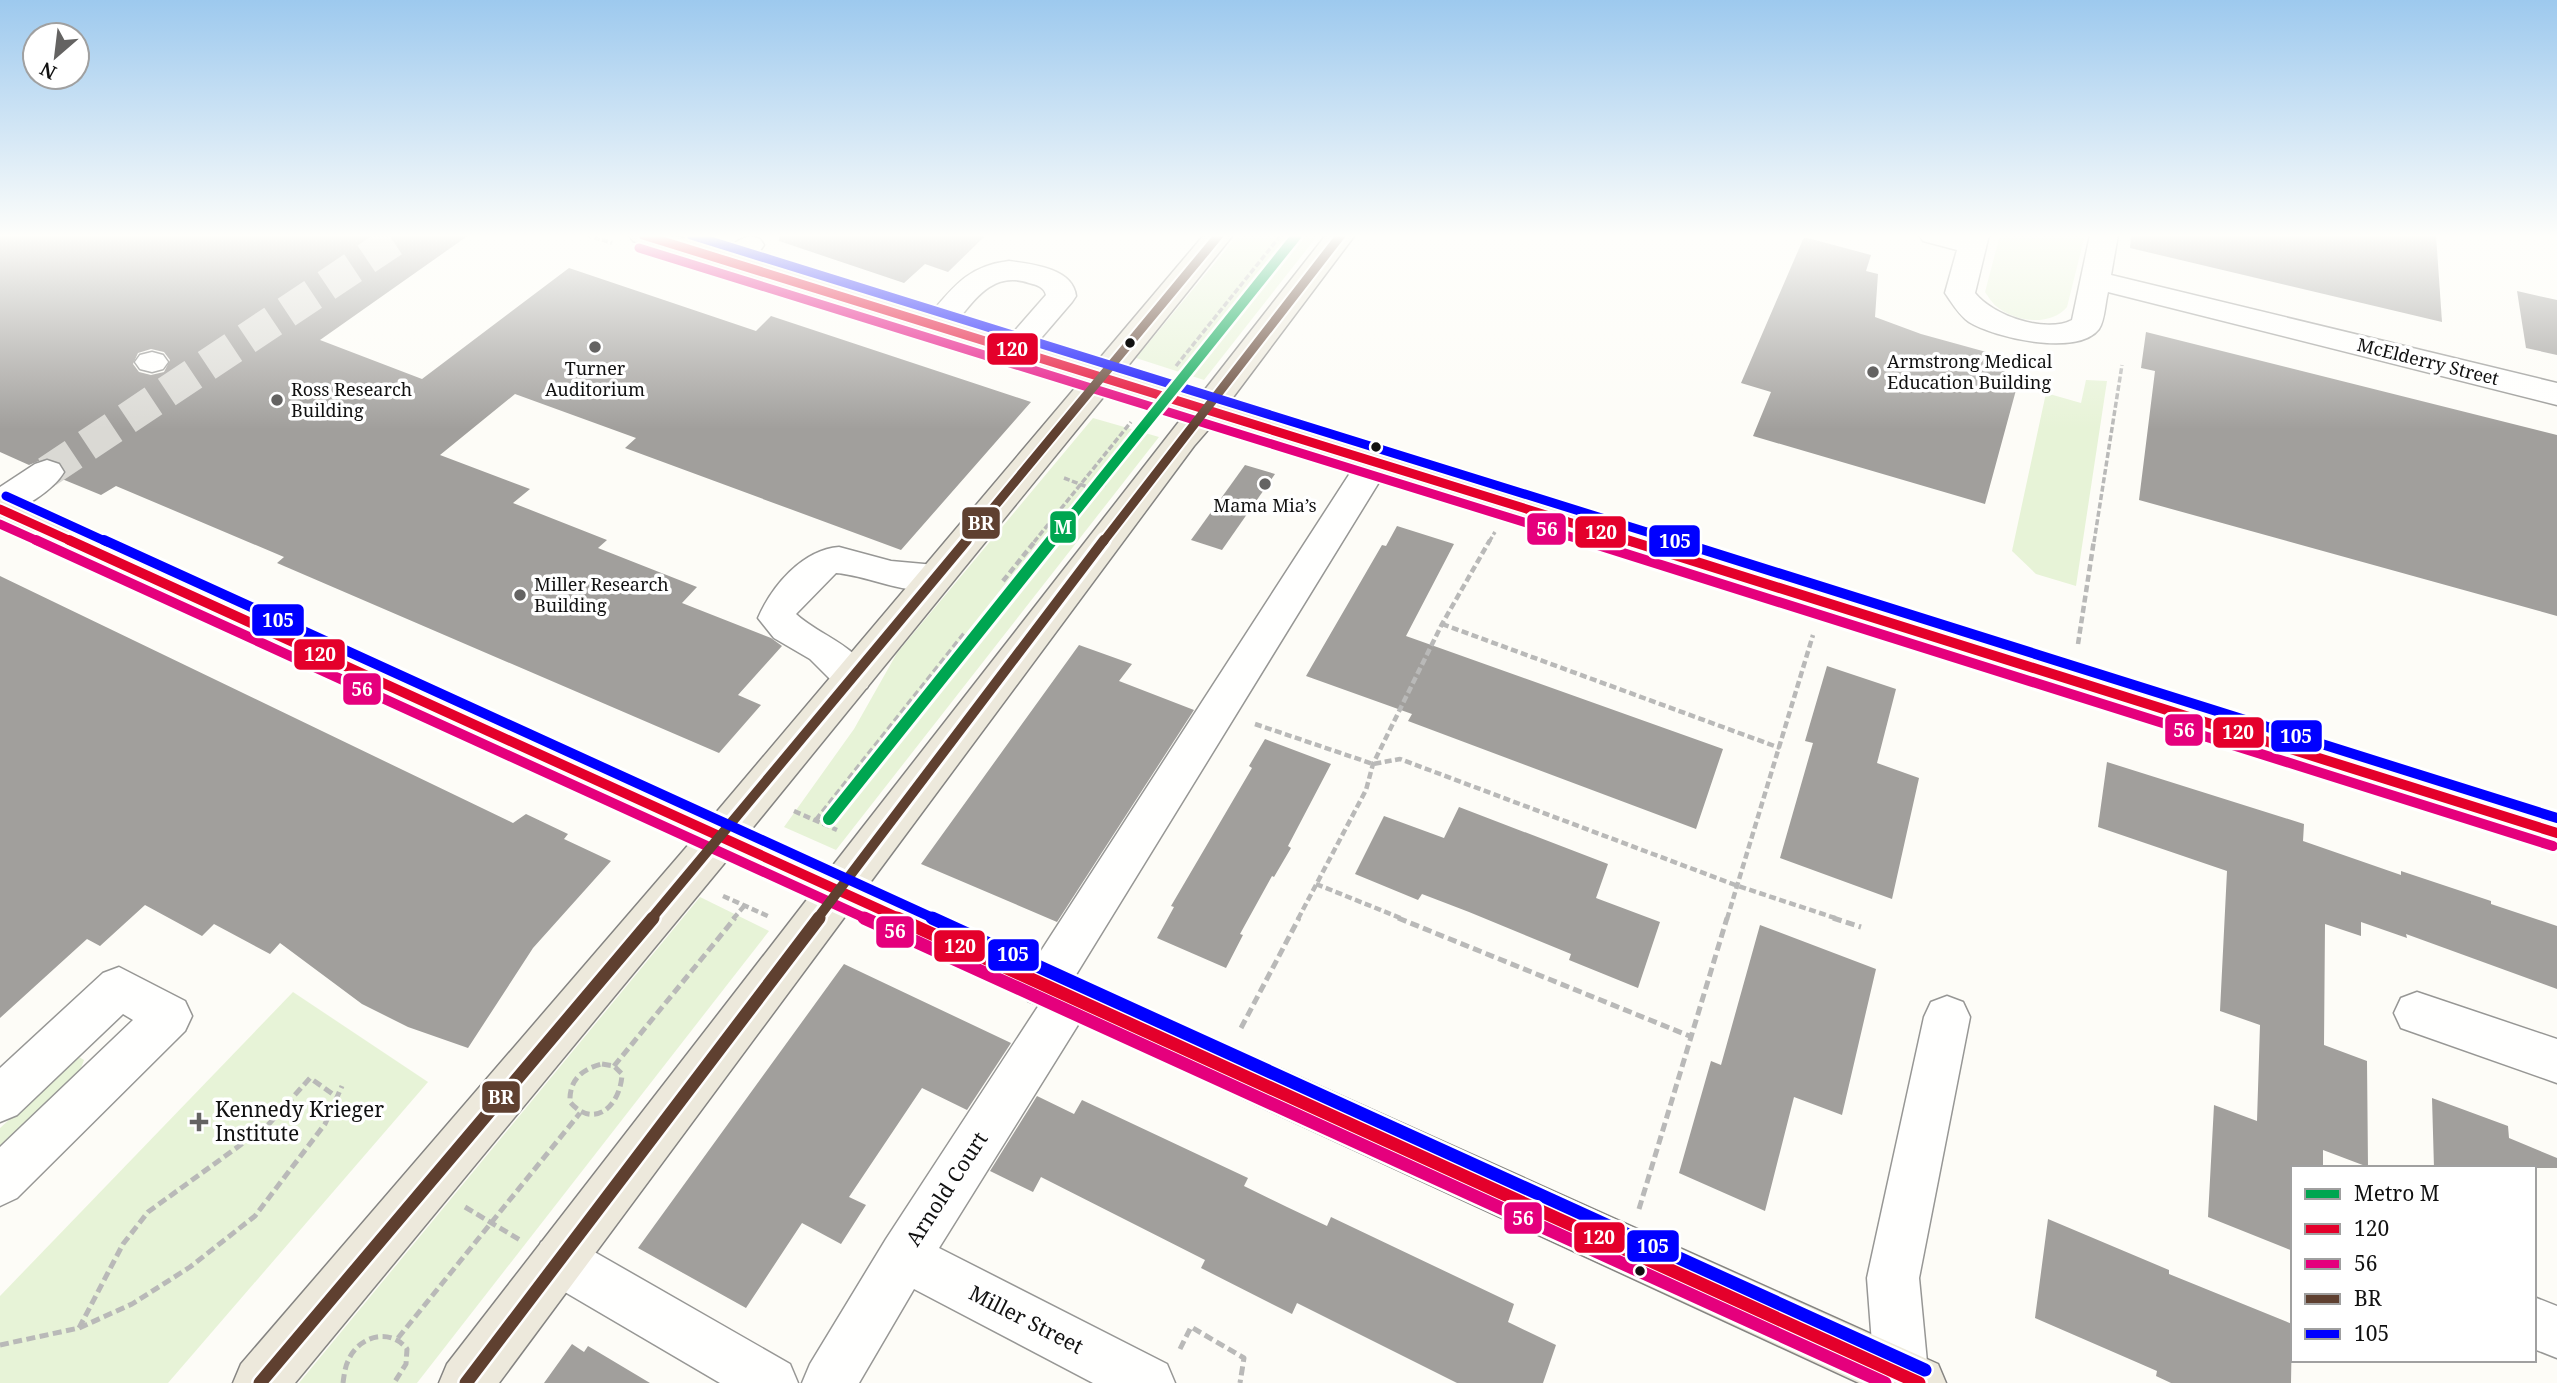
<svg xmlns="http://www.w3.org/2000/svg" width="2557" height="1383" viewBox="0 0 2557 1383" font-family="'Noto Serif',serif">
<rect width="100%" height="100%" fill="#fdfcf7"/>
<g fill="#e7f3d7">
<polygon points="1238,235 1318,235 1204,380 1136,358"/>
<path d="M 2000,235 L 2085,235 L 2067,307 C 2050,327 2015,322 1996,306 C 1992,303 1988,296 1985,292 Z"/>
<polygon points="2086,380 2107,381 2076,586 2036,574 2012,551 2046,393 2081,403"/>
<polygon points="1093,418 1159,437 836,850 784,827 854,729 897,653"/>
<polygon points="700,897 769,931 417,1383 299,1383"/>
<polygon points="293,992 428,1082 168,1383 0,1383 0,1296"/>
<polygon points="79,1057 84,1060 79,1073 0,1149 0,1128"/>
</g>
<g fill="#a19f9c" fill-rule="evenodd">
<path d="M 0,235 L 469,235 L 320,340 L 422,379 L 569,268 L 756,331 L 771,316 L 1031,402 L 901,550 L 625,448 L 636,438 L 515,394 L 440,455 L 530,489 L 513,503 L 607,540 L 598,548 L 697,587 L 682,603 L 771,638 L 782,646 L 738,695 L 761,705 L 719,753 L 277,563 L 284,557 L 116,486 L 101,495 L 62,479 L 66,471 L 60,462 L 46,458 L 29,465 L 0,452 ZM 151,349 L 164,352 L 170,360 L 164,372 L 151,375 L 139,372 L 133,364 L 138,353 Z"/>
<polygon points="779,235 986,235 948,272 925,264 904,283 779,241"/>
<polygon points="2131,235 2436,235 2442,322 2130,248"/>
<polygon points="1804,237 1871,255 1866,271 1878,274 1875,317 1921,334 2008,358 2004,375 2019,379 1985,504 1753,436 1771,392 1741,383"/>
<polygon points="2517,291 2557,300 2557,355 2526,348"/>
<polygon points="2146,332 2557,435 2557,616 2139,500 2155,371 2141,368"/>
<polygon points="1245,465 1275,474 1222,550 1191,540"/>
<polygon points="1397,526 1454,544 1406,636 1723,749 1696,829 1408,721 1412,714 1306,676 1382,545 1386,546"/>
<polygon points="0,576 513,823 526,814 568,834 564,839 611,861 533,948 468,1048 408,1027 362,1004 280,943 270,954 214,924 202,936 145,905 100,946 87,939 0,1018"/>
<polygon points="1079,645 1132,664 1119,681 1194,710 1057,922 921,864"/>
<polygon points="1827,666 1896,689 1877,763 1919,778 1892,899 1780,858 1813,743 1805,741"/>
<polygon points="1265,739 1331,764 1288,846 1291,848 1274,877 1272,876 1240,934 1243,935 1226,968 1157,938 1174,907 1171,906 1252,768 1249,766"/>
<polygon points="2107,762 2304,824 2303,841 2401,875 2401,871 2491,901 2491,904 2557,926 2557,989 2406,934 2407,938 2361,922 2361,936 2325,924 2324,1045 2367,1061 2368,1167 2323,1150 2323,1168 2293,1168 2293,1251 2208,1217 2214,1105 2257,1121 2260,1025 2220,1011 2227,871 2098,827"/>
<polygon points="1459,807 1608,864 1596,898 1660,922 1638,988 1569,960 1571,954 1469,912 1422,894 1418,900 1355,874 1384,816 1444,838"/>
<polygon points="1760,925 1876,969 1842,1115 1794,1097 1765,1211 1679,1173 1711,1061 1721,1065"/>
<polygon points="844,964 1011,1043 967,1110 922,1088 849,1197 866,1205 841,1244 802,1223 746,1308 638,1248"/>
<polygon points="1037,1096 1074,1114 1082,1100 1248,1178 1244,1186 1287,1207 1327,1226 1331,1217 1514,1304 1508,1322 1556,1345 1543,1383 1457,1383 1297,1303 1292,1314 1201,1268 1205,1260 1041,1177 1033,1192 990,1171"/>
<polygon points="2432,1098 2508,1126 2509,1138 2557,1158 2557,1168 2434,1168"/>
<polygon points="2048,1219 2169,1270 2169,1274 2292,1324 2291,1383 2171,1383 2156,1376 2157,1371 2035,1318"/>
<polygon points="572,1344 584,1352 588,1346 650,1383 544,1383"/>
</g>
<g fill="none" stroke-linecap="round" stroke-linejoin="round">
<polyline stroke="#dad9d4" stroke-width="32" stroke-dasharray="32 16" stroke-linecap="butt" points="47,472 402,235"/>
<defs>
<g id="minor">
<path d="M 1919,235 L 1989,235 L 1975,293 C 1992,315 2045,334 2072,320 L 2090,235 L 2118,235 L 2111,275 L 2557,383 L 2557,405 L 2108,292 C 2105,303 2105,320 2099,329 C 2078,357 1995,338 1969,322 C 1959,315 1952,303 1945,293 L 1957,250 L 1923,241 Z"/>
<path d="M 750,236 L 760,239 L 764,245 C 754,261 739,273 720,268 L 715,262 C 724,250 736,240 750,236 Z"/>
<path d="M 1009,261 C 1032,264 1073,268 1076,296 L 1072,302 L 1024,358 L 1013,361 L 1002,358 L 997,351 L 1046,295 C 1044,287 1037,285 1029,283 C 995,271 977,296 957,321 C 955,324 951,331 947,334 C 940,338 932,336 925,334 L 921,327 L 925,320 C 952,289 966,266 1009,261 Z"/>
<polygon points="152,352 163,355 168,362 163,369 152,372 140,369 135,362 140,355"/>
<polygon points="1375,450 1387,453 1392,461 1074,978 1086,982 1093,997 1086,1012 939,1248 1167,1364 1175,1383 1093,1383 914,1289 859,1383 802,1383 810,1364 886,1239 1039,1005 1028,1001 1022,986 1028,971 1363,453"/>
<path d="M 47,460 L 59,464 L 64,472 C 53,491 21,510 0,516 L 0,487 L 35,464 Z"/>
<path d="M 839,547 L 891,561 L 935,565 L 948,569 L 953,578 L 948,587 C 909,599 873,576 836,573 L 796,614 C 822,637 855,644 872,677 L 867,688 L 853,692 L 839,688 L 810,659 L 774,638 L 758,618 C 772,586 802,550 839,547 Z"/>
<polygon points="119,967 185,1001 192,1016 185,1031 17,1198 0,1206 0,1147 133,1020 123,1014 17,1115 0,1122 0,1068 103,973"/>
<polygon points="2417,992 2557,1039 2557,1083 2401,1028 2394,1013 2401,998"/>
<polygon points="1947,996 1963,1002 1970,1017 1919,1278 1929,1383 1875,1383 1867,1278 1924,1017 1931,1002"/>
<polygon points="559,1235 577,1242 790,1364 798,1383 720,1383 541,1278 534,1260 541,1242"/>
<polygon points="2534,1297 2557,1306 2557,1358 2534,1349"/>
</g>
<path id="major" d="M 629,235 L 673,235 L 1095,364 L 1204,235 L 1233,235 L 1123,372 L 1200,396 L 1326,235 L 1355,235 L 1228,404 L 2557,815 L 2557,851 L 1214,423 L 1194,446 L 869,884 L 1938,1364 L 1946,1383 L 1859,1383 L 846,915 L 499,1383 L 439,1383 L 447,1364 L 809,897 L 727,860 L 295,1383 L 233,1383 L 241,1364 L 690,843 L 0,523 L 0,497 L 714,815 L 1081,381 L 633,241 ZM 1109,390 L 1185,414 L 831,868 L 750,831 Z"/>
</defs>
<use href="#minor" stroke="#979795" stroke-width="3"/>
<use href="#major" stroke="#858482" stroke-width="3"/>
<g stroke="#b9b9b8" stroke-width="3.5" stroke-dasharray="6 2.5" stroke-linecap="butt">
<polyline points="586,235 612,243"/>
<polyline points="1176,366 1281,235"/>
<polyline points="1064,478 1090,488 1097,481 1106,485"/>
<polyline points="1034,542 1131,422"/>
<polyline points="1489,542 1495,532"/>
<polyline points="2094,542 2122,365"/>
</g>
<g stroke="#b9b9b8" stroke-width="4.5" stroke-dasharray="7 3.5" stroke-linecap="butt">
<polyline points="1003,581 1036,540"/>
<polyline points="1442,624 1780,748"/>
<polyline points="2078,644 2094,540"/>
<polyline points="1255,724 1373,764 1400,759 1738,886 1838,919"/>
<polyline points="794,811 837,830"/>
<polyline points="816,820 964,634"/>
<polyline points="1316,884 1403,919"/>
<polyline points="723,896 770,917"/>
<polyline points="733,919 745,905"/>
<polyline points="1298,919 1366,790 1373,764 1442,624 1490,540"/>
<polyline points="1727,919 1813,635"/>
</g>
<g stroke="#b9b9b8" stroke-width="5" stroke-dasharray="9 4.5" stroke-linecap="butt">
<polyline points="1398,918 1692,1037"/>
<polyline points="1833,918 1861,927"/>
<polyline points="1241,1028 1299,918"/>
<path d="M 602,1064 L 614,1066 L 622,1074 C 621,1104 595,1131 570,1102 C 569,1080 582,1069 602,1064 Z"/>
<polyline points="614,1066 735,918"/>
<polyline points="465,1207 520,1240"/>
<polyline points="1639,1209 1727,918"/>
<polyline points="79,1328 123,1244 148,1212 268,1125 310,1078 337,1097"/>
<polyline points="398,1338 580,1113"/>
<polyline points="0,1345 79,1328 132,1304 190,1267 255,1216 325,1124 342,1086"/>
<polyline points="1180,1349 1191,1327 1244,1358 1240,1383"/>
<path d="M 343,1383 C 344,1376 345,1367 348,1361 C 358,1336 390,1327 407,1349 L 406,1364 L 394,1383"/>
</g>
<use href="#minor" fill="#fffffe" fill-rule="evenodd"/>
<use href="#major" fill="#ede9dc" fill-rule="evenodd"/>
<defs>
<g id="bus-1-far2">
<polyline points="643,235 1633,542"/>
<polyline points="0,509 73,542"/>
</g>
<g id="bus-1-far1">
<polyline points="69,540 901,919"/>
<polyline points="1627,540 2557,833"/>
</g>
<polyline id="bus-1" points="897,918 1919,1383"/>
<g id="bus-2-far2">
<polyline points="639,248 1588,542"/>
<polyline points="0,524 40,542"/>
</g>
<g id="bus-2-far1">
<polyline points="36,540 867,919"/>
<polyline points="1582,540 2553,846"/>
</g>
<polyline id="bus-2" points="864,918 1885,1383"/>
<g id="bus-3-far2">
<polyline points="965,542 1219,235"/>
<polyline points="1103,542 1341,235"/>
</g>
<g id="bus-3-far1">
<polyline points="651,919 967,540"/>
<polyline points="817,919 1104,540"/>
</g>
<g id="bus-3">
<polyline points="260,1383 653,918"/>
<polyline points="466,1383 819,918"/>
</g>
<g id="bus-4-far2">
<polyline points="691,235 1679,542"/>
<polyline points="6,496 107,542"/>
</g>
<g id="bus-4-far1">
<polyline points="104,540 935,919"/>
<polyline points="1673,540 2557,818"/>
</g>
<polyline id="bus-4" points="932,918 1925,1370"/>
</defs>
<use href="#bus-1-far2" stroke="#fff" stroke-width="13"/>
<use href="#bus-1-far1" stroke="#fff" stroke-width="16"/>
<use href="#bus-1" stroke="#fff" stroke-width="18"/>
<use href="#bus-2-far2" stroke="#fff" stroke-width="13"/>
<use href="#bus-2-far1" stroke="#fff" stroke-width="16"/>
<use href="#bus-2" stroke="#fff" stroke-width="18"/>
<use href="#bus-3-far2" stroke="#fff" stroke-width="13"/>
<use href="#bus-3-far1" stroke="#fff" stroke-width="16"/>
<use href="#bus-3" stroke="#fff" stroke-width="18"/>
<use href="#bus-4-far2" stroke="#fff" stroke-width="13"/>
<use href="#bus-4-far1" stroke="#fff" stroke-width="16"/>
<use href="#bus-4" stroke="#fff" stroke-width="18"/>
<use href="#bus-1-far2" stroke="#e4002b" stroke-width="9"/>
<use href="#bus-1-far1" stroke="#e4002b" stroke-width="10"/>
<use href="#bus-1" stroke="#e4002b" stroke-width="13"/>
<use href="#bus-2-far2" stroke="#e5007d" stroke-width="9"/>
<use href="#bus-2-far1" stroke="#e5007d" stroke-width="10"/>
<use href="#bus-2" stroke="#e5007d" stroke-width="13"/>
<use href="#bus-3-far2" stroke="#5f4030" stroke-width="9"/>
<use href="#bus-3-far1" stroke="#5f4030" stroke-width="10"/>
<use href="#bus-3" stroke="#5f4030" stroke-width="13"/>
<use href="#bus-4-far2" stroke="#00f" stroke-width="9"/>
<use href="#bus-4-far1" stroke="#00f" stroke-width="10"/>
<use href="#bus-4" stroke="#00f" stroke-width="13"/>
<defs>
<polyline id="metro-1-far1" points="1051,542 1297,235"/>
<polyline id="metro-1" points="829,819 1052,540"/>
</defs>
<use href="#metro-1-far1" stroke="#fff" stroke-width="15"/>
<use href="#metro-1" stroke="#fff" stroke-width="18"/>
<use href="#metro-1-far1" stroke="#00a651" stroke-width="10"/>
<use href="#metro-1" stroke="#00a651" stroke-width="12"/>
</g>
<linearGradient id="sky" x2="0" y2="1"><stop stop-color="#9dc9ee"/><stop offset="0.55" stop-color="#fefefb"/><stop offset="1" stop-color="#fefefb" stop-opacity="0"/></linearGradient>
<rect width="2557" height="429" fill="url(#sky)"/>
<g fill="#111" stroke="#fff" stroke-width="2.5">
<circle cx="1130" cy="343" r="6"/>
<circle cx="1376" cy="447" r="6"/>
<circle cx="1640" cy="1271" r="6"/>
</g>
<g fill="#646362" stroke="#fff" stroke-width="2.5">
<circle cx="595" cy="347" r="7"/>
<circle cx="1873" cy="372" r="7"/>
<circle cx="277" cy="400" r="7"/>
<circle cx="1265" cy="484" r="7"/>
<circle cx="520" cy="595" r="7"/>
<path d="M195.5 1111.5h7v7h7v7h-7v7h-7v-7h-7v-7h7z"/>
</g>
<g text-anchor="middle" stroke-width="7" stroke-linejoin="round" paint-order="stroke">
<g font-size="18" fill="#111" stroke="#fff" text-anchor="start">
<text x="1887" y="368">Armstrong Medical<tspan x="1887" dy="21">Education Building</tspan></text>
<text x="595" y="375" text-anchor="middle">Turner<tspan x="595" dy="21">Auditorium</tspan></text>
<text x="291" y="396">Ross Research<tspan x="291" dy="21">Building</tspan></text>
<text x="1265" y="512" text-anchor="middle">Mama Mia’s</text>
<text x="534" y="591">Miller Research<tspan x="534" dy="21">Building</tspan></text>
</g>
<g font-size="18" fill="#111" stroke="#fff">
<text transform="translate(2428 362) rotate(14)" y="6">McElderry Street</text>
</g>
<g font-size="21" fill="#111" stroke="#fff" text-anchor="start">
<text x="215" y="1117">Kennedy Krieger<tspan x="215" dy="24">Institute</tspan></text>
</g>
<g font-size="21" fill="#111" stroke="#fff">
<text transform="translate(947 1189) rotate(-57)" y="7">Arnold Court</text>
<text transform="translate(1026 1320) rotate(27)" y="7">Miller Street</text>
</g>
</g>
<g stroke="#fff" stroke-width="2.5">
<rect x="986" y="332" width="53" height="34" rx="7" fill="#e4002b"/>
<rect x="961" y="506" width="40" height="34" rx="7" fill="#5f4030"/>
<rect x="1049" y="510" width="28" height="34" rx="7" fill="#00a651"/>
<rect x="1526" y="512" width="41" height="34" rx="7" fill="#e5007d"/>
<rect x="1574" y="515" width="53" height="34" rx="7" fill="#e4002b"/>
<rect x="1648" y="524" width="53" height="34" rx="7" fill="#00f"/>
<rect x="251" y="603" width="54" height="34" rx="7" fill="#00f"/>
<rect x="293" y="638" width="53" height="33" rx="7" fill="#e4002b"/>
<rect x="342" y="672" width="40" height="34" rx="7" fill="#e5007d"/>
<rect x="2164" y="713" width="40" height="34" rx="7" fill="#e5007d"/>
<rect x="2212" y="716" width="53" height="33" rx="7" fill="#e4002b"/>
<rect x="2270" y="719" width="53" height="34" rx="7" fill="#00f"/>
<rect x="875" y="915" width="40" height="34" rx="7" fill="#e5007d"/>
<rect x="933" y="929" width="53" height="34" rx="7" fill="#e4002b"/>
<rect x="987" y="938" width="53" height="34" rx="7" fill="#00f"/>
<rect x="481" y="1080" width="40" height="34" rx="7" fill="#5f4030"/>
<rect x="1503" y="1201" width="40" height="34" rx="7" fill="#e5007d"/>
<rect x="1573" y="1221" width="53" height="33" rx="7" fill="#e4002b"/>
<rect x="1626" y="1229" width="54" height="34" rx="7" fill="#00f"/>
</g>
<g font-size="19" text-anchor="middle" font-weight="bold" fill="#fff">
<text x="1012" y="356">120</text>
<text x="981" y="530">BR</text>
<text x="1063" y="534">M</text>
<text x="1547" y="536">56</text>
<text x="1601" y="539">120</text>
<text x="1675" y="548">105</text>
<text x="278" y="627">105</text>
<text x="320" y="661">120</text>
<text x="362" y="696">56</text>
<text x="2184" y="737">56</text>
<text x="2238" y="739">120</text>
<text x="2296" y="743">105</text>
<text x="895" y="938">56</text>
<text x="960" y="953">120</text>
<text x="1013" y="961">105</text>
<text x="501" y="1104">BR</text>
<text x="1523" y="1225">56</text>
<text x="1599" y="1244">120</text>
<text x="1653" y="1253">105</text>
</g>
<rect x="2291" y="1166" width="245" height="196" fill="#ffffff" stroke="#a0a0a0" stroke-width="2"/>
<rect x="2305" y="1189" width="35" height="10" fill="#00a651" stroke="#a0a0a0" stroke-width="2"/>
<text x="2354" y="1201" font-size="21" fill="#111111">Metro M</text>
<rect x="2305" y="1224" width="35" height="10" fill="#e4002b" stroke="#a0a0a0" stroke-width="2"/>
<text x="2354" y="1236" font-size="21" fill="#111111">120</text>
<rect x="2305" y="1259" width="35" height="10" fill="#e5007d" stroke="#a0a0a0" stroke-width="2"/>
<text x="2354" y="1271" font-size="21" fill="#111111">56</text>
<rect x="2305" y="1294" width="35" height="10" fill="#5f4030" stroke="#a0a0a0" stroke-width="2"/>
<text x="2354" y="1306" font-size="21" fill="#111111">BR</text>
<rect x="2305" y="1329" width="35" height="10" fill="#0000ff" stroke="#a0a0a0" stroke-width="2"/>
<text x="2354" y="1341" font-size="21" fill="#111111">105</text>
<g transform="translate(56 56) rotate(208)"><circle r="33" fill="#ffffff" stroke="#a0a0a0" stroke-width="2"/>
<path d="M0-5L12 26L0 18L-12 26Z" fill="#646362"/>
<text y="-10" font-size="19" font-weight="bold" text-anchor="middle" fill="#111111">N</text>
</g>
</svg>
